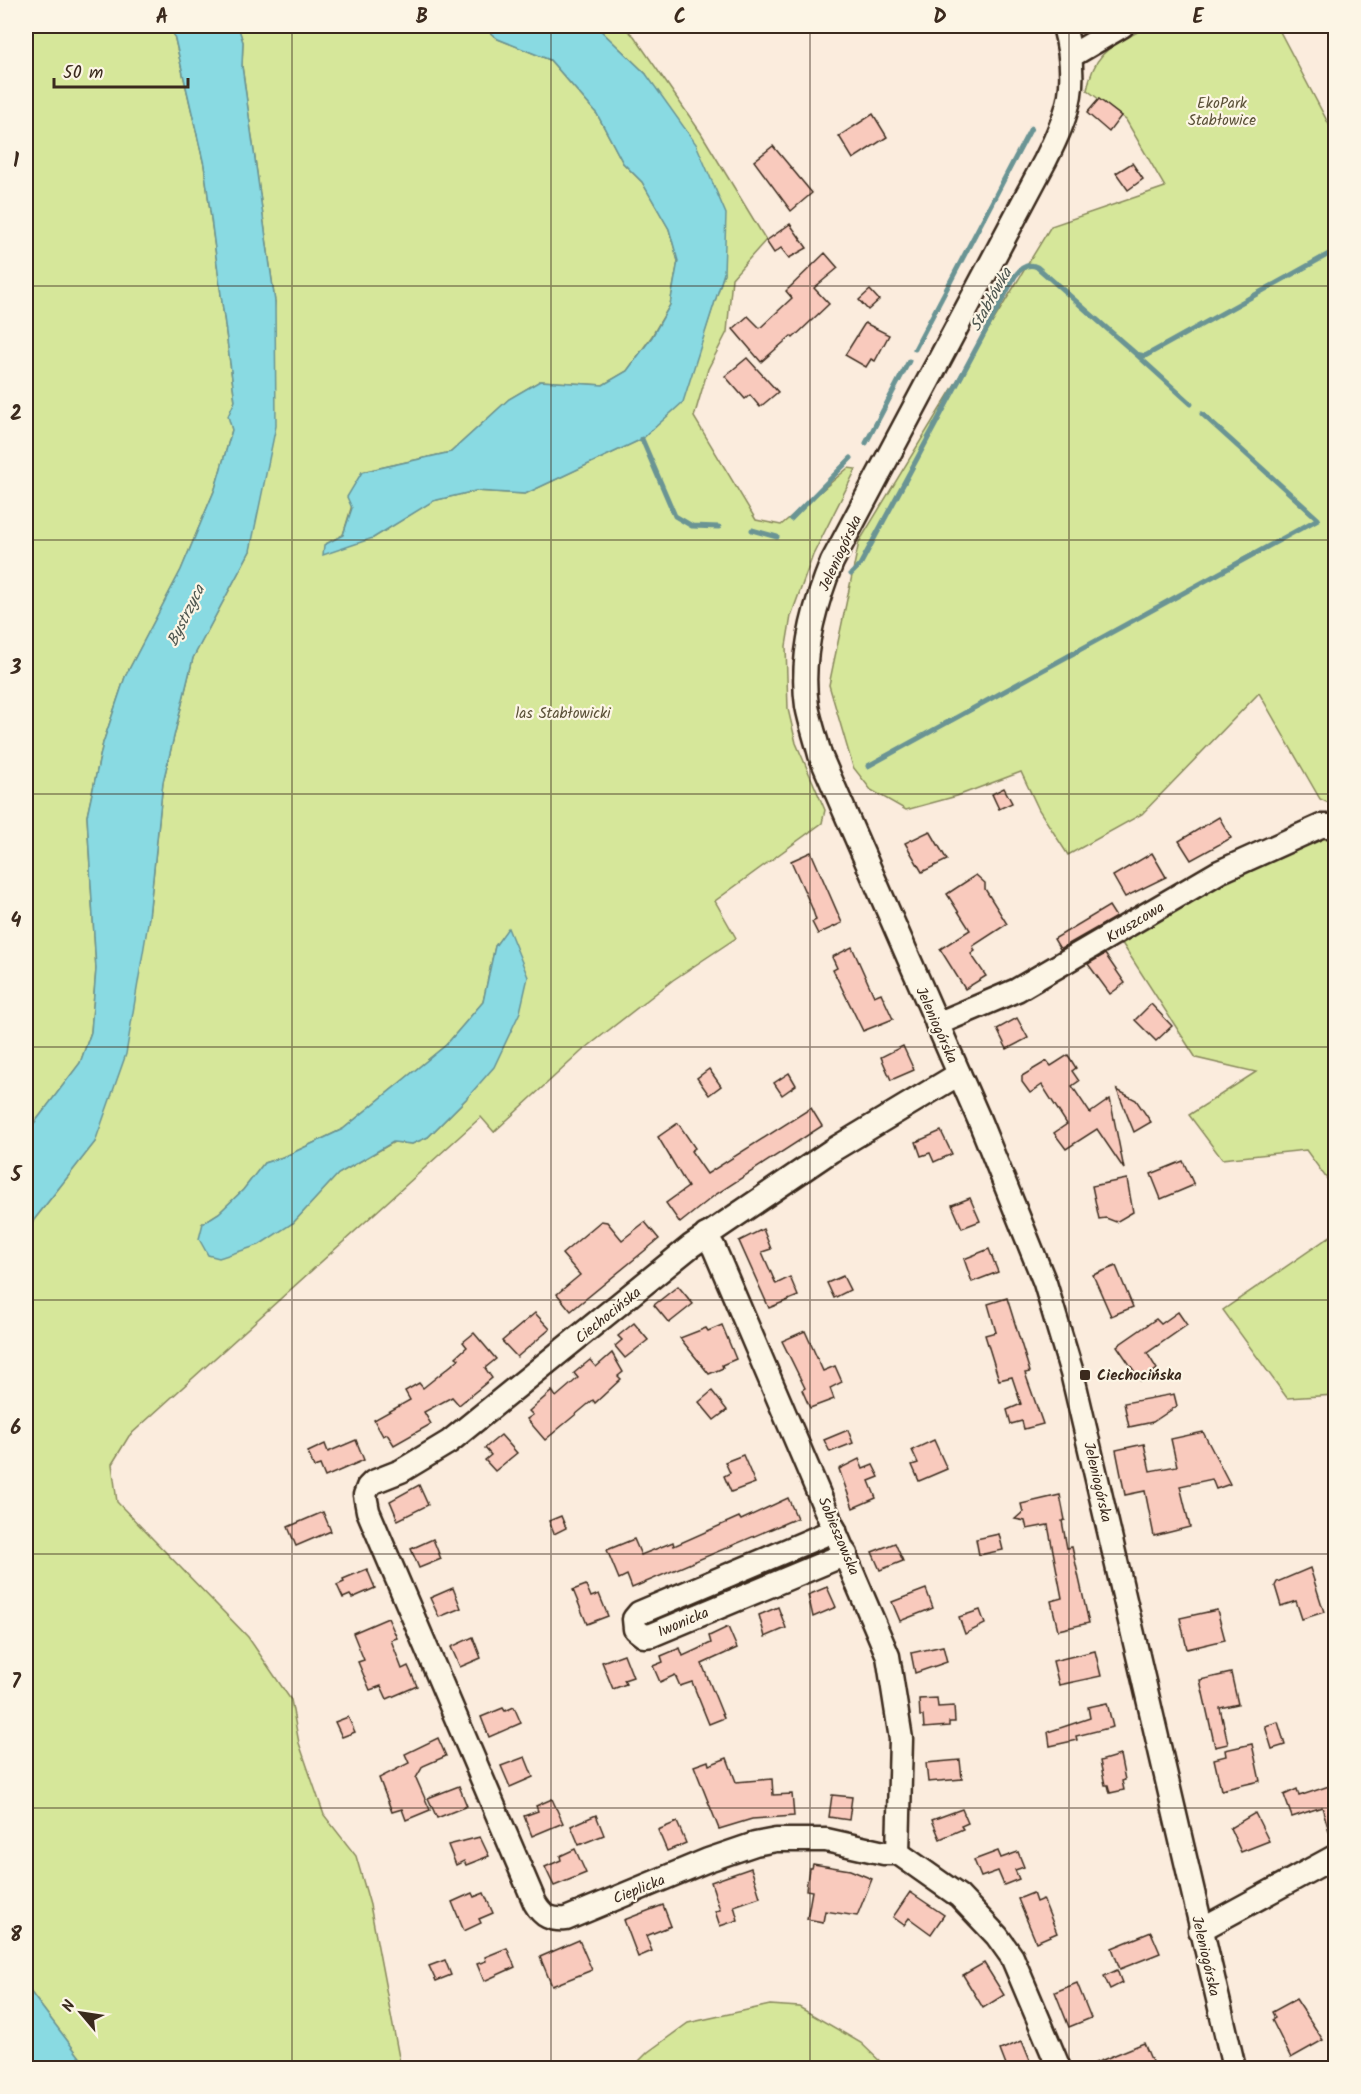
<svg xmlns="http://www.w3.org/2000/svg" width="1361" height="2094" viewBox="0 0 1361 2094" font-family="Kalam,sans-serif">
<rect width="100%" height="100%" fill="#fbecdd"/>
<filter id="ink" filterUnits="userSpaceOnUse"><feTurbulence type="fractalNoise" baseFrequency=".0167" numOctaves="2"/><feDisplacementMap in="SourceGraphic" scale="12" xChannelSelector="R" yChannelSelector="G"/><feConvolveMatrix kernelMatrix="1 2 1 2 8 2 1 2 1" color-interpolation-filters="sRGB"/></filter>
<g filter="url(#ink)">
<g fill="#d6e79a" stroke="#88885c" stroke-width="1.5" fill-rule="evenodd">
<polygon points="26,26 172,26 204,165 235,401 229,416 232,430 215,489 181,570 125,677 103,743 87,816 96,969 91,1032 80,1063 26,1134"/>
<path d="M 238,26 L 452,26 L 489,32 L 498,39 L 550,60 L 597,114 L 623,163 L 642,182 L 669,229 L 678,261 L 670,305 L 652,336 L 627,371 L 603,385 L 540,381 L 509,399 L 451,452 L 362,472 L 343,535 L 324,545 L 373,538 L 432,501 L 475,491 L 525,494 L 642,439 L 696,359 L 724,273 L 646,74 L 596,26 L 622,26 L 634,36 L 701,133 L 766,240 L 732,278 L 727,332 L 708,369 L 694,417 L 756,520 L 781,525 L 848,468 L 856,469 L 813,555 L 791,616 L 786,646 L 788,709 L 796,743 L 825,810 L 822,823 L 715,901 L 736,938 L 673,980 L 582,1051 L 494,1132 L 481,1117 L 129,1436 L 112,1464 L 117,1502 L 248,1637 L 291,1700 L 299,1743 L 324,1815 L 356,1856 L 370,1905 L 401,2068 L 88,2068 L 26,1986 L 26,1230 L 95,1142 L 149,917 L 163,782 L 193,658 L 250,551 L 275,302 L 242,66 L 243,42 ZM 508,929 L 466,1099 L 428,1137 L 412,1144 L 394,1142 L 338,1174 L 293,1223 L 203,1223 L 219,1213 L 243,1190 L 264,1163 L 286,1156 L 343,1129 L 446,1045 L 483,1002 L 495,946 Z"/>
<path d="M 1148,26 L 1277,26 L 1335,136 L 1335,806 L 1320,799 L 1259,693 L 1142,814 L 1068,855 L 1039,810 L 1021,772 L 957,796 L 906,810 L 871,790 L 853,767 L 829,685 L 859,542 L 1051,226 L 1165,187 L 1126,120 L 1087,90 C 1095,48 1114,46 1148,26 Z"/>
<polygon points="1320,833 1335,834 1335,1190 1306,1150 1222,1159 1189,1115 1256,1072 1196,1058 1118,937"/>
<polygon points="1335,1233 1335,1395 1287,1398 1223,1310"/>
<polygon points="770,2005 799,2007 861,2043 887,2068 632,2068 648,2052 688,2023"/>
</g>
<g fill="#89dae2" stroke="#6a9494" stroke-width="1.5">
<polygon points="172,26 238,26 243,42 242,66 275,302 276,426 250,551 193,658 163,782 149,917 126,1054 95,1142 26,1230 26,1134 80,1063 91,1032 96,969 87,816 103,743 125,677 181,570 215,489 232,430 228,416 235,401 204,165"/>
<polygon points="452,26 596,26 646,74 696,144 726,214 724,273 683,402 642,439 525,494 475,491 433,501 373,538 323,555 324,545 343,535 352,508 347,497 362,472 451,452 509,399 540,381 603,385 627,371 652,337 670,305 678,261 669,229 642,182 623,163 597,114 550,60 498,39 489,32"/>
<polygon points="508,928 528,977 520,1012 494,1067 466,1099 428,1137 412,1144 393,1142 338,1174 293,1223 259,1245 219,1258 208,1255 199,1239 203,1223 219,1213 243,1190 264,1163 286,1156 343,1129 446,1045 483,1002 495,946"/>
<polygon points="26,1986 88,2068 31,2068 26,2062"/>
</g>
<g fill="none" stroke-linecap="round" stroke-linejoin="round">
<g stroke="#6a9494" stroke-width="5">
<polyline points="915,349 1031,128"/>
<polyline points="1137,355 1191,404"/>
<polyline points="642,439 675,516 692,526 719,527"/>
<polyline points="866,443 909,361"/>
<polyline points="791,519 851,458"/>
<polyline points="752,530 777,537"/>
<path d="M 851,574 L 860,565 L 1015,276 C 1020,269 1027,262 1037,267 L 1136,354 L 1145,356 L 1336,250"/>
<polyline points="868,766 1318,519 1202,414"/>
</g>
</g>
<g fill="#f9cabd" stroke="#3b2a1e" stroke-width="1.5">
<polygon points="1099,99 1121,116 1109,132 1087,113"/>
<polygon points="873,114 887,137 853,159 839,136"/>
<polygon points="773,146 812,193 791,211 754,161"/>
<polygon points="1132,163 1143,179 1128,190 1116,173"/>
<polygon points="790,224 807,248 789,258 781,248 774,253 766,241"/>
<polygon points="825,253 838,268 814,288 829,304 793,338 791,336 761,362 733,329 748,316 760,328 792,298 786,291"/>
<polygon points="870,290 879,300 868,310 859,300"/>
<polygon points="865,323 889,335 875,361 871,359 866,367 845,355"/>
<polygon points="747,358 778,392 760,407 750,395 745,399 725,376"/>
<polygon points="1004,788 1012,803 999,809 992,794"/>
<polygon points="1219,817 1231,838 1191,860 1179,841"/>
<polygon points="930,831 947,860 922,872 905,843"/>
<polygon points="811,852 842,923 818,934 812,922 816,920 812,908 791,861"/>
<polygon points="1152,853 1166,877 1125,897 1113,876"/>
<polygon points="976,875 985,883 985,889 1007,924 973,946 975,951 971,954 986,976 965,989 940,949 970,930 947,894"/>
<polygon points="1109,906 1116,917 1060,949 1054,939"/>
<polygon points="852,947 874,996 881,993 893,1019 863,1031 833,970 837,968 832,957"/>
<polygon points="1105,954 1125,983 1110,994 1088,964"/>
<polygon points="1151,1004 1172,1026 1156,1041 1135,1020"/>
<polygon points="1017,1018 1028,1038 1007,1049 997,1029"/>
<polygon points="903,1046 914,1070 891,1080 881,1057"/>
<polygon points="1068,1055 1076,1068 1072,1071 1079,1081 1072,1086 1090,1113 1110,1099 1124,1169 1097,1129 1066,1149 1054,1133 1067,1124 1042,1085 1030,1093 1022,1082 1022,1076 1047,1061 1051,1066"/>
<polygon points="709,1069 721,1086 709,1095 697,1078"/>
<polygon points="789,1073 796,1085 782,1095 774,1083"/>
<polygon points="1117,1090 1136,1100 1151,1122 1134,1132"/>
<polygon points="811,1108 822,1126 715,1195 680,1223 666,1203 688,1187 658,1137 678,1123 695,1148 691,1151 707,1174"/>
<polygon points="941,1131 952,1154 934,1162 930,1153 921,1156 916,1142"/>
<polygon points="1183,1161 1194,1185 1161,1199 1151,1174"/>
<polygon points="1127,1179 1133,1212 1116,1222 1106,1218 1099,1219 1092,1186"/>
<polygon points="970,1198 980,1221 962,1228 952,1205"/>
<polygon points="601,1221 607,1222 622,1240 645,1222 659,1239 571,1311 557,1294 580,1275 562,1254"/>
<polygon points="763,1229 771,1249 762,1252 776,1284 790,1277 798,1296 769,1308 739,1241"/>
<polygon points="989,1249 998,1272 972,1282 964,1259"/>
<polygon points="1116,1266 1133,1307 1111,1316 1093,1275"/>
<polygon points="843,1276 850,1290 834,1298 827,1283"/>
<polygon points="678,1286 693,1304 669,1323 654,1305"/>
<polygon points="1007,1298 1030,1372 1025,1373 1043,1424 1024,1429 1022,1421 1011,1424 1007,1410 1021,1404 1012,1377 999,1380 985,1335 996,1332 988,1304"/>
<polygon points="1178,1312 1187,1325 1147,1353 1157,1369 1141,1381 1117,1346 1156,1319 1161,1324"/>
<polygon points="535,1313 550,1329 517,1357 502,1341"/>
<polygon points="634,1323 648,1340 625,1358 615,1346 622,1340 618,1336"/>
<polygon points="722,1325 736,1359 722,1365 723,1368 709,1374 680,1338 706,1328 708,1331"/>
<polygon points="805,1331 823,1371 835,1366 842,1382 830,1388 834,1399 810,1408 802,1390 805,1388 782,1341"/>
<polygon points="474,1333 496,1359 485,1368 492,1378 459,1405 452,1397 424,1412 431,1424 394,1445 387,1434 383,1436 374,1420 410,1400 405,1391 419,1383 423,1388 459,1359 456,1357 467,1347 463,1342"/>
<polygon points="612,1353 623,1372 618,1376 621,1379 595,1403 593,1400 545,1440 527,1419 533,1415 529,1411 552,1391 556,1397 578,1378 574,1373 590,1360 596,1367"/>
<polygon points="712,1391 727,1410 714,1420 699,1402"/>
<polygon points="1174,1394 1177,1406 1153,1422 1129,1427 1124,1403"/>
<polygon points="848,1430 853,1443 830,1452 824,1440"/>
<polygon points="1203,1432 1230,1484 1216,1489 1212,1479 1180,1486 1190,1527 1154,1536 1145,1491 1125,1495 1116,1450 1144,1444 1150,1471 1177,1466 1171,1439"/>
<polygon points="501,1435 517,1453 495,1471 485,1460 491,1455 485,1448"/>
<polygon points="356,1440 364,1460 325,1477 320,1465 314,1467 308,1452 325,1444 328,1452"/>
<polygon points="934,1440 947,1469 919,1481 912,1465 918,1463 912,1450"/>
<polygon points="743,1455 755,1483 731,1492 724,1476 730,1473 725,1462"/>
<polygon points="859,1459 863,1469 873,1465 879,1477 869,1481 876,1498 853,1508 839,1469"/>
<polygon points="419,1485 428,1505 398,1520 390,1501"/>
<polygon points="1060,1495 1065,1520 1062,1521 1067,1548 1072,1547 1089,1623 1058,1630 1051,1601 1062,1598 1048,1525 1027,1529 1025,1521 1015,1519 1023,1512 1021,1504"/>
<polygon points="788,1498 797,1518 632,1588 627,1575 619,1579 607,1550 634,1539 641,1555 673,1542 674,1546 739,1517 741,1520"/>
<polygon points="323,1512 331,1531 296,1546 288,1527"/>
<polygon points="561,1516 566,1528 554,1534 549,1521"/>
<polygon points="999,1534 1003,1550 979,1555 976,1539"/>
<polygon points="433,1539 441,1559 419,1568 411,1549"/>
<polygon points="895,1543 903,1561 880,1570 872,1552"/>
<polygon points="1310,1568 1324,1612 1302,1619 1296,1601 1281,1606 1275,1586 1277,1582"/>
<polygon points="367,1569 375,1588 352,1598 350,1595 343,1598 337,1585 344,1582 343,1579"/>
<polygon points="586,1585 591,1597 599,1594 608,1616 587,1624 573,1590"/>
<polygon points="827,1587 836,1607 813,1617 808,1595"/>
<polygon points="453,1588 461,1608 439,1617 430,1598"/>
<polygon points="926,1589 933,1608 900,1621 892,1602"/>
<polygon points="778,1607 786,1628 765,1637 759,1615"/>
<polygon points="980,1610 985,1624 965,1634 959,1617"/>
<polygon points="1217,1610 1225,1640 1187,1649 1180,1618"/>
<polygon points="388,1618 397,1638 391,1640 402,1669 408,1666 417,1686 387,1699 381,1686 370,1690 358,1662 364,1660 353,1633"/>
<polygon points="728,1627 737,1648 702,1664 724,1718 709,1724 692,1682 680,1686 675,1675 660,1682 653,1666 663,1662 661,1656 680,1648 683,1656 711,1643 709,1636"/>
<polygon points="473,1637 481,1658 460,1667 451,1647"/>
<polygon points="943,1646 947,1662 915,1673 911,1653"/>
<polygon points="1095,1651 1101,1676 1059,1685 1053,1661"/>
<polygon points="624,1654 633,1677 624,1680 626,1684 613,1689 602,1662"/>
<polygon points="1231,1673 1238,1704 1220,1708 1228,1744 1215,1747 1200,1680"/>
<polygon points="937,1698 938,1707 954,1706 955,1722 949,1722 949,1726 924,1728 923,1716 920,1716 919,1699"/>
<polygon points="1107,1703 1113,1727 1076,1736 1077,1740 1050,1746 1048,1732 1090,1718 1088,1707"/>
<polygon points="514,1707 521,1723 489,1737 481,1717 503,1708 505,1711"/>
<polygon points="348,1717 355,1732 342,1737 335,1722"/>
<polygon points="1278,1722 1285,1745 1272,1749 1265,1726"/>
<polygon points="438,1738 446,1756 423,1766 416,1778 430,1810 406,1820 402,1809 392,1812 379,1778 409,1763 405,1754"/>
<polygon points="1252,1744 1260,1781 1221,1790 1214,1759 1226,1756 1225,1750"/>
<polygon points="1120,1755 1125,1780 1122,1781 1124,1790 1110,1793 1108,1785 1105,1785 1100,1761"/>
<polygon points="525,1757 533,1777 510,1787 501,1766"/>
<polygon points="727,1758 736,1782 772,1779 773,1795 792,1794 794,1816 752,1819 719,1829 694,1766 708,1761 709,1765"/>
<polygon points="960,1760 962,1779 928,1782 926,1763"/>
<polygon points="1335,1784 1335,1840 1332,1841 1322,1807 1292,1817 1284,1795 1297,1789 1299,1796"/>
<polygon points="459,1786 467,1806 437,1818 428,1798"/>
<polygon points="832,1795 852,1797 849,1820 829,1817"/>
<polygon points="552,1799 563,1823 532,1836 524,1816 538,1811 536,1806"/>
<polygon points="962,1809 968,1823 961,1826 963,1829 940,1839 932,1820"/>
<polygon points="1255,1813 1269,1841 1241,1852 1230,1828"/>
<polygon points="596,1815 604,1835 579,1845 571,1826"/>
<polygon points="677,1822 686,1843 667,1851 658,1830"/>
<polygon points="480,1837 489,1856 466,1865 464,1861 456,1865 448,1845"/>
<polygon points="575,1849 586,1873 554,1886 545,1867 561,1860 560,1856"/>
<polygon points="998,1851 1001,1858 1018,1852 1024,1867 1015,1870 1019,1879 1004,1885 998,1871 981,1877 974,1860"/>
<polygon points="813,1864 850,1870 872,1879 857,1916 825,1911 823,1922 807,1919 812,1891 806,1890 809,1868 812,1868"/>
<polygon points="751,1868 760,1897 734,1906 738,1920 720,1926 715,1911 720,1910 711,1882"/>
<polygon points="910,1892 944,1915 931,1934 909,1918 904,1925 893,1917"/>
<polygon points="472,1893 474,1897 484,1893 493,1913 479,1919 481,1923 464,1931 452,1902"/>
<polygon points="1033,1893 1036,1902 1043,1899 1057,1933 1036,1942 1018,1899"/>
<polygon points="663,1905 671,1926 646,1936 652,1951 638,1957 624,1920"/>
<polygon points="1151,1932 1160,1953 1120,1969 1112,1948"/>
<polygon points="579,1940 592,1970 552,1986 540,1957"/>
<polygon points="507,1948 515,1967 484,1981 477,1964 486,1961 485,1957"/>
<polygon points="445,1960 451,1975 436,1981 429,1966"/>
<polygon points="984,1963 1004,1995 983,2008 963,1975"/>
<polygon points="1117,1970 1122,1983 1110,1989 1104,1976"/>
<polygon points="1077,1983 1091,2018 1069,2027 1055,1992"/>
<polygon points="1296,1999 1323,2040 1291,2058 1272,2020 1275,2018 1272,2012"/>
<polygon points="1022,2041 1033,2068 1007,2068 1000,2050"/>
<polygon points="1144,2043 1153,2064 1141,2068 1083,2068"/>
</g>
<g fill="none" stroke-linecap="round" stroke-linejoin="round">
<defs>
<g id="minor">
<path d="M 1064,26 C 1079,83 1071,109 1045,161 L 832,562 C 814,606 800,657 807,706 C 810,722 816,739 820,755 L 978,1117 L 1045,1283 L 1072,1373 L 1088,1441 L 1234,2068"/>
<polyline points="1071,56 1122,26"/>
<polyline points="937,1024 1017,990 1219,872 1321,826 1336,826"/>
<path d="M 959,1074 L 831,1151 L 691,1246 L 449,1442 L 401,1471 L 373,1482 L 368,1487 L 365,1495 L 368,1511 L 535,1903 C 543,1917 551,1920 566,1919 L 708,1860 L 755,1844 L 776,1840 L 826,1840 L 884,1853 L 898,1853 L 959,1896 L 997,1936 L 1012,1957 L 1059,2068"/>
<polyline points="706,1235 714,1248 888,1656 901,1739 898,1853"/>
<polyline points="835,1530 639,1613 634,1619 635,1629 644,1636 652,1635 846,1554"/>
<polyline points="1200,1930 1336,1856"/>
</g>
</defs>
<use href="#minor" stroke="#3b2a1e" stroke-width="27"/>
<use href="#minor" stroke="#fcf5e5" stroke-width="22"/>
</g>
</g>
<path fill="none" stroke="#3b2a1e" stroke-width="1.5" stroke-opacity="0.55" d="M 292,26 L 292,2068M 551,26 L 551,2068M 810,26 L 810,2068M 1069,26 L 1069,2068M 26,286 L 1336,286M 26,540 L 1336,540M 26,794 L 1336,794M 26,1047 L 1336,1047M 26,1300 L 1336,1300M 26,1554 L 1336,1554M 26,1808 L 1336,1808"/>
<rect fill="#3b2a1e" stroke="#fcf5e5" stroke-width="2" x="1079" y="1369" width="12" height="12" rx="3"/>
<g text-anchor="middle" stroke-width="4.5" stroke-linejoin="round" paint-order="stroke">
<g font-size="15" fill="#5a5037" stroke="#fcf5e5">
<text x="1222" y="108">EkoPark<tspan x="1222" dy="17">Stabłowice</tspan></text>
<text x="563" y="718">las Stabłowicki</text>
</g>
<g font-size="15" fill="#3b2a1e" stroke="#fcf5e5">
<text transform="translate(840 553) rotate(-65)" y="5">Jeleniogórska</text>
<text transform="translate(1135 922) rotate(-31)" y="5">Kruszcowa</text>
<text transform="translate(937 1025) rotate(66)" y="5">Jeleniogórska</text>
<text transform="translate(608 1315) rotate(-39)" y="5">Ciechocińska</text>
<text transform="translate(1098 1482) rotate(77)" y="5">Jeleniogórska</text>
<text transform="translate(839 1536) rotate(67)" y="5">Sobieszowska</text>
<text transform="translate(683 1622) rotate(-23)" y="5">Iwonicka</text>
<text transform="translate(639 1889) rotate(-22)" y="5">Cieplicka</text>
<text transform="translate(1206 1956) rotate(77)" y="5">Jeleniogórska</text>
</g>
<g font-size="15" font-weight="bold" fill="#3b2a1e" stroke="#fcf5e5" text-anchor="start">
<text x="1097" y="1380">Ciechocińska</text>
</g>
<g font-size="16" font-style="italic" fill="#4e564f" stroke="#fcf5e5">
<text transform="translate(990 299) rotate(-61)" y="6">Stabłówka</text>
<text transform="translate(185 615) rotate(-64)" y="6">Bystrzyca</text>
</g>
</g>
<rect width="1361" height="2094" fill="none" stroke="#fcf5e5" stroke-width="66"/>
<g transform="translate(81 2013) rotate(299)" stroke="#fcf5e5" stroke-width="4.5" paint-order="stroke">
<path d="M0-4.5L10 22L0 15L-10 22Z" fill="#3b2a1e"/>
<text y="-9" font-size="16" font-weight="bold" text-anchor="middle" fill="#3b2a1e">N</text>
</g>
<path d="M54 78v9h134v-9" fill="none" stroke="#3b2a1e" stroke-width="3"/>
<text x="63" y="78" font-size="18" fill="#3b2a1e" stroke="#fcf5e5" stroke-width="4.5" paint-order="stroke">50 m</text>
<rect x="33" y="33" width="1295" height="2028" fill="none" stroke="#3b2a1e" stroke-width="2"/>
<g font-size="20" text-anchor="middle" font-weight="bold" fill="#3b2a1e">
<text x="162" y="23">A</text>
<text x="422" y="23">B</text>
<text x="680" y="23">C</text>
<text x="940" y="23">D</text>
<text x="1198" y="23">E</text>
<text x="16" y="167">1</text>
<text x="16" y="420">2</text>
<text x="16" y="674">3</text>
<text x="16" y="927">4</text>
<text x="16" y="1181">5</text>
<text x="16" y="1434">6</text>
<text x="16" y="1688">7</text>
<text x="16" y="1941">8</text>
</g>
</svg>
